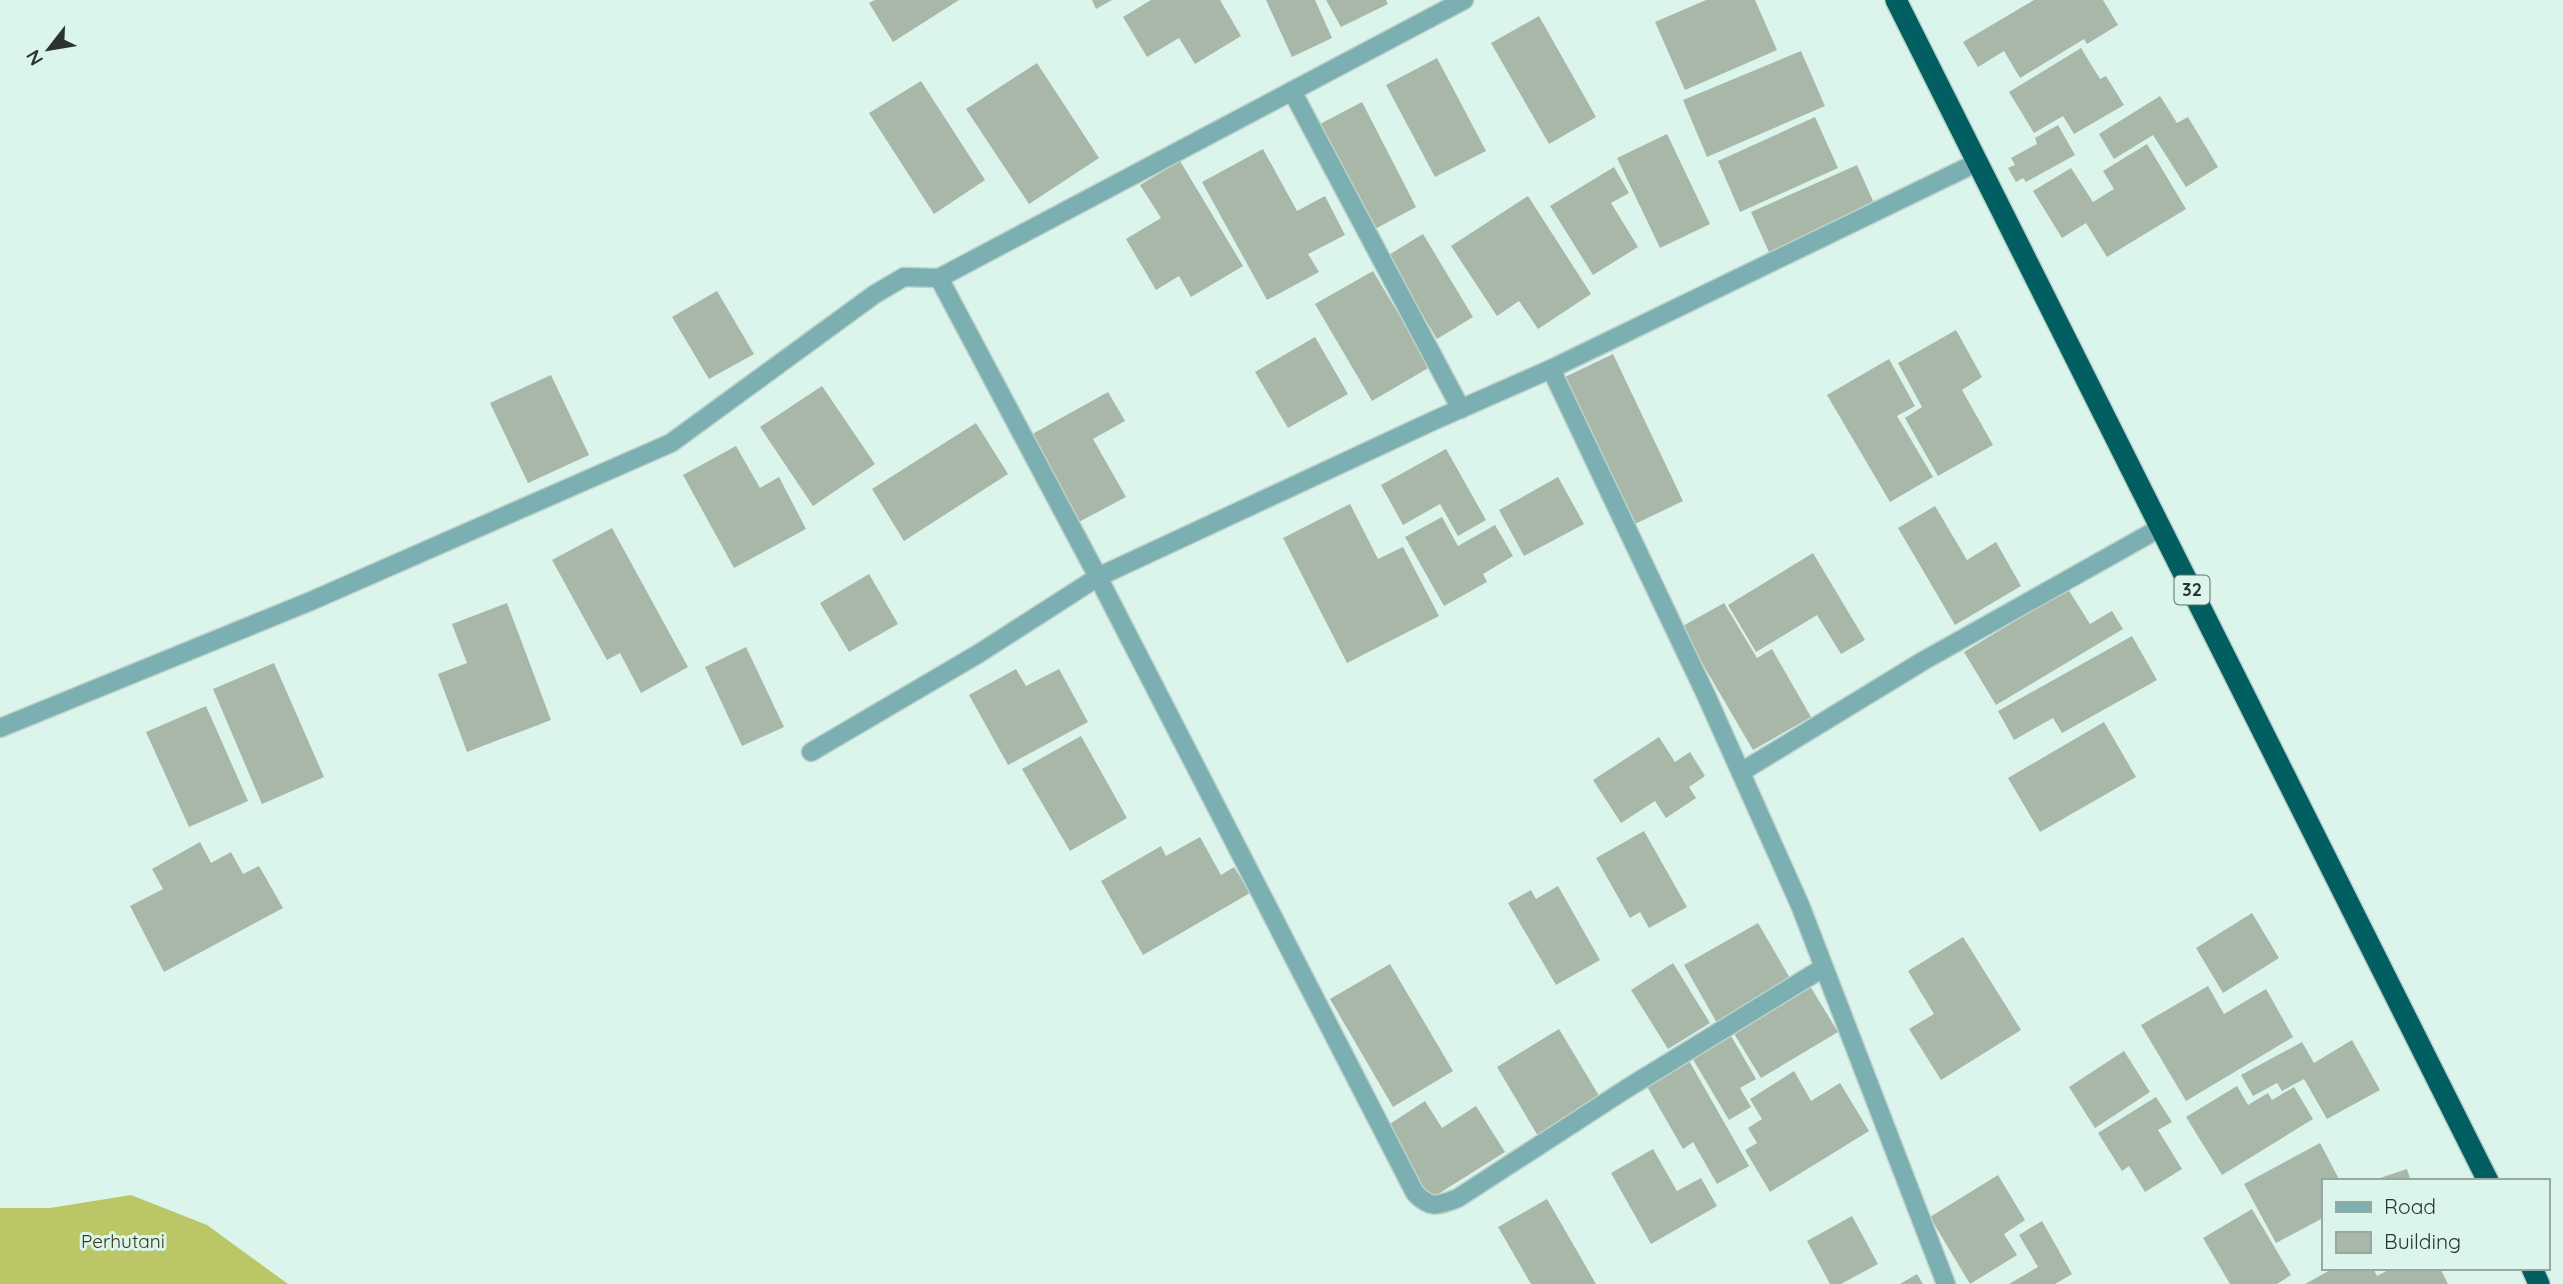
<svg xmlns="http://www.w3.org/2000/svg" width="2563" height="1284" viewBox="0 0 2563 1284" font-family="Quicksand,sans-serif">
<rect width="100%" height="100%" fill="#dcf5ec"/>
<polygon fill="#bbc766" points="131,1195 207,1225 288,1284 0,1284 0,1208 50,1208"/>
<g fill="#a8b7a7">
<polygon points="875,0 959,0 893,42 869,3"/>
<polygon points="1092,0 1112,0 1096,9"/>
<polygon points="1151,0 1220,0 1241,36 1195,64 1179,38 1147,57 1123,17"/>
<polygon points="1266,0 1315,0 1332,38 1292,57"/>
<polygon points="1326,0 1386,0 1388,4 1341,27"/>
<polygon points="1706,0 1755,0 1777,50 1685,90 1655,22"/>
<polygon points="2034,0 2103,0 2118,25 2087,44 2084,39 2020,78 2004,51 1978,67 1963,42"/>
<polygon points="1539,16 1596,117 1549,144 1491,43"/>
<polygon points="2081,48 2100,79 2106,76 2124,105 2074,134 2063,116 2034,133 2009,92"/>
<polygon points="1801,51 1825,106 1707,157 1683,100"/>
<polygon points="1437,58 1486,151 1435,177 1386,85"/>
<polygon points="1037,63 1099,158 1029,204 966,109"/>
<polygon points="921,81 985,180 934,214 869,113"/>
<polygon points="2160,96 2177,123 2188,117 2218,167 2186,187 2153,135 2114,159 2099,134"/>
<polygon points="1362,102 1416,207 1375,229 1320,124"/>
<polygon points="1815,117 1838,168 1740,212 1718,161"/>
<polygon points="2058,125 2075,155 2026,182 2023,178 2016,182 2008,168 2015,165 2011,158 2037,144 2035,138"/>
<polygon points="1667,134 1710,224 1660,248 1617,158"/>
<polygon points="2147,144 2186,209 2107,257 2086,223 2062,238 2033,191 2071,168 2093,202 2114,189 2103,171"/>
<polygon points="1263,149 1297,211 1325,196 1345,235 1308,254 1319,272 1267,300 1202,182"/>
<polygon points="1180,161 1243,266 1191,297 1179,276 1156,290 1126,239 1161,218 1140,185"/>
<polygon points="1857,165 1878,212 1772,259 1751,212"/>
<polygon points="1614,167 1629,193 1611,203 1638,247 1593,275 1550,206"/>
<polygon points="1528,196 1591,294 1538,329 1519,301 1497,316 1451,246"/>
<polygon points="1423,234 1473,317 1437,339 1387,256"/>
<polygon points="1373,271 1430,367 1372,401 1315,304"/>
<polygon points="717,291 754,354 709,379 672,317"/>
<polygon points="1956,330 1982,377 1962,390 1993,445 1938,476 1905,418 1922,407 1898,363"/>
<polygon points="1315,337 1348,394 1288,428 1255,372"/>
<polygon points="1613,354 1683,501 1635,524 1565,377"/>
<polygon points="1889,359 1915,406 1897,416 1933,477 1890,502 1827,395"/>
<polygon points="551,375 589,455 528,483 490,403"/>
<polygon points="822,386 875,464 813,506 760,427"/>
<polygon points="1108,392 1125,421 1093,439 1126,497 1075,524 1027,437"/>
<polygon points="976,423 1008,474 904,541 872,489"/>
<polygon points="736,446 760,488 779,477 806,529 734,568 683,475"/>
<polygon points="1446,449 1486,520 1458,536 1440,504 1403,525 1381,485"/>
<polygon points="1558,477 1584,524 1524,556 1499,510"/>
<polygon points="1350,504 1378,559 1403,547 1439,616 1347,663 1283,538"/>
<polygon points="1935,506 1967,560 1996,542 2021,586 1955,625 1898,528"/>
<polygon points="1442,517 1458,546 1495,525 1513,556 1483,574 1487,582 1444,606 1405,537"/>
<polygon points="612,528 688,667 641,693 620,653 607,660 552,560"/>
<polygon points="1813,553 1865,640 1841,654 1817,615 1756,652 1728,605"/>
<polygon points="869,574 898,624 849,652 820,603"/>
<polygon points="2068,589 2090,624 2112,611 2123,629 1996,705 1964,652"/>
<polygon points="507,603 551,720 467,752 438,674 467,663 452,624"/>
<polygon points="1724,603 1757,658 1772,649 1811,717 1753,750 1681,627"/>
<polygon points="2132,636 2157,680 2062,733 2053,718 2014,740 1998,711"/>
<polygon points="746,647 784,727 742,746 705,667"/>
<polygon points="274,663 324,777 262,804 213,689"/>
<polygon points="1016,669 1026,686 1059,669 1088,722 1008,765 969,695"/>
<polygon points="206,706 248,801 189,827 146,732"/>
<polygon points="2104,722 2136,777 2040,832 2008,778"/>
<polygon points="1081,736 1127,818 1070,851 1022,769"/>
<polygon points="1659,737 1675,762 1690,752 1705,776 1689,787 1696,798 1666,818 1655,801 1621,823 1593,780"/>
<polygon points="1644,831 1687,907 1649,928 1640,912 1630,918 1596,858"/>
<polygon points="1200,837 1221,875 1234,867 1250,893 1143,955 1101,881 1161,846 1166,856"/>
<polygon points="200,842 211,863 231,852 243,874 259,866 283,908 164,972 130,906 163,889 152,869"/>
<polygon points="1558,886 1600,960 1556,985 1508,903 1531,890 1536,899"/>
<polygon points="2252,913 2279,958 2223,993 2196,948"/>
<polygon points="1758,923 1791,980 1717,1023 1684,965"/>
<polygon points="1963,937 2021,1030 1941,1080 1909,1029 1934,1014 1908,971"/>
<polygon points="1673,963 1710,1023 1668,1049 1631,990"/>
<polygon points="1390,964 1453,1071 1393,1107 1330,999"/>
<polygon points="1810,986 1838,1032 1761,1078 1733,1032"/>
<polygon points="2208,986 2224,1014 2266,989 2293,1037 2186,1101 2141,1025"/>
<polygon points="1559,1029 1601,1099 1538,1136 1497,1067"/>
<polygon points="1730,1034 1756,1079 1740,1088 1751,1107 1729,1120 1691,1056"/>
<polygon points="2352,1040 2380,1090 2327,1119 2304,1079 2282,1091 2277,1083 2253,1096 2241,1075 2302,1042 2314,1063"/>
<polygon points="2124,1051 2150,1092 2095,1128 2069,1087"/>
<polygon points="1688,1059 1749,1166 1717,1184 1693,1142 1683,1149 1645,1083"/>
<polygon points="1794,1071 1811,1101 1840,1083 1869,1131 1770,1192 1745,1150 1757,1143 1748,1128 1762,1119 1750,1099"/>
<polygon points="2237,1086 2248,1105 2268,1093 2272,1100 2294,1087 2313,1119 2222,1175 2186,1117"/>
<polygon points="2156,1097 2172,1122 2158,1130 2182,1169 2145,1192 2129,1166 2122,1171 2098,1133"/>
<polygon points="1425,1101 1442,1128 1476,1106 1505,1152 1427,1201 1382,1129"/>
<polygon points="2320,1143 2340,1181 2323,1181 2323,1218 2276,1243 2244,1184"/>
<polygon points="1653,1149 1677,1191 1701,1178 1717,1206 1651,1244 1611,1173"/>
<polygon points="2407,1169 2411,1181 2374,1181 2374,1180"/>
<polygon points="1998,1175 2025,1220 2004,1234 2017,1255 1970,1284 1930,1217"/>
<polygon points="1547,1199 1596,1284 1531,1284 1498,1227"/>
<polygon points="2252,1209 2291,1275 2277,1284 2230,1284 2203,1238"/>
<polygon points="1852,1216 1878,1264 1841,1284 1830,1284 1807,1241"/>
<polygon points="2042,1221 2072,1274 2055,1284 2009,1284 2038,1267 2019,1235"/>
<polygon points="2334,1268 2373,1268 2377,1276 2392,1268 2440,1268 2448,1284 2305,1284"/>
<polygon points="1917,1274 1923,1284 1900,1284"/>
</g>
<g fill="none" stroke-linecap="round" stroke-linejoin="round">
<defs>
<g id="street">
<polyline points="1292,91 1461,409"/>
<polyline points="939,278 1464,0"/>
<polyline points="1551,369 1706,695 1800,905 1946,1284"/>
<path d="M 0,728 L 311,601 L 671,443 L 875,294 L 904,277 L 939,278 L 1098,577 L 1415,1193 C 1431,1210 1439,1205 1458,1198 L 1626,1089 L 1823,968"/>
<polyline points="811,752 978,654 1098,577 1435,420 1551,369 1978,162"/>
<polyline points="1741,772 1923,661 2160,528"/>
</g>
<g id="highway">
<polyline points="1896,0 2488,1181"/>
<polyline points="2532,1268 2539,1284"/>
</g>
</defs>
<use href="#street" stroke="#bcd2ca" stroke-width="21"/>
<use href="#highway" stroke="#bcd2ca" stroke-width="24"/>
<use href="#street" stroke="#7bafb1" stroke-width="18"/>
<use href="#highway" stroke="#015e61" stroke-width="21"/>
</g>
<g text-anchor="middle" stroke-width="6" stroke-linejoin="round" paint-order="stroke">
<rect fill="#dcf5ec" stroke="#606e69" stroke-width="2" x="2174.5" y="575.5" width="35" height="29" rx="5"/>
<g font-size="18" font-weight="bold" fill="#2b3431">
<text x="2192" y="596">32</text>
</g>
<g font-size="19" fill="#343910" stroke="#dcf5ec">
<text x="123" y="1248">Perhutani</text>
</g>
</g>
<rect x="2322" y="1179" width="228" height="91" fill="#dcf5ec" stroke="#95a8a1" stroke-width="2"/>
<rect x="2336" y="1202" width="35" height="10" fill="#7bafb1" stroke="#95a8a1" stroke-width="2"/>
<text x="2384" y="1214" font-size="21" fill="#2b3431">Road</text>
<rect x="2336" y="1232" width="35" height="21" fill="#a8b7a7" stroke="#95a8a1" stroke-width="2"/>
<text x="2384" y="1249" font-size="21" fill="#2b3431">Building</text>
<g transform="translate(49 49) rotate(239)" stroke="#dcf5ec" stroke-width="5" paint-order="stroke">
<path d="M0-5L12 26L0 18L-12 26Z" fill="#2b3431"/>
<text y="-10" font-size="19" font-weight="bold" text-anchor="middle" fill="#2b3431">N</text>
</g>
</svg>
